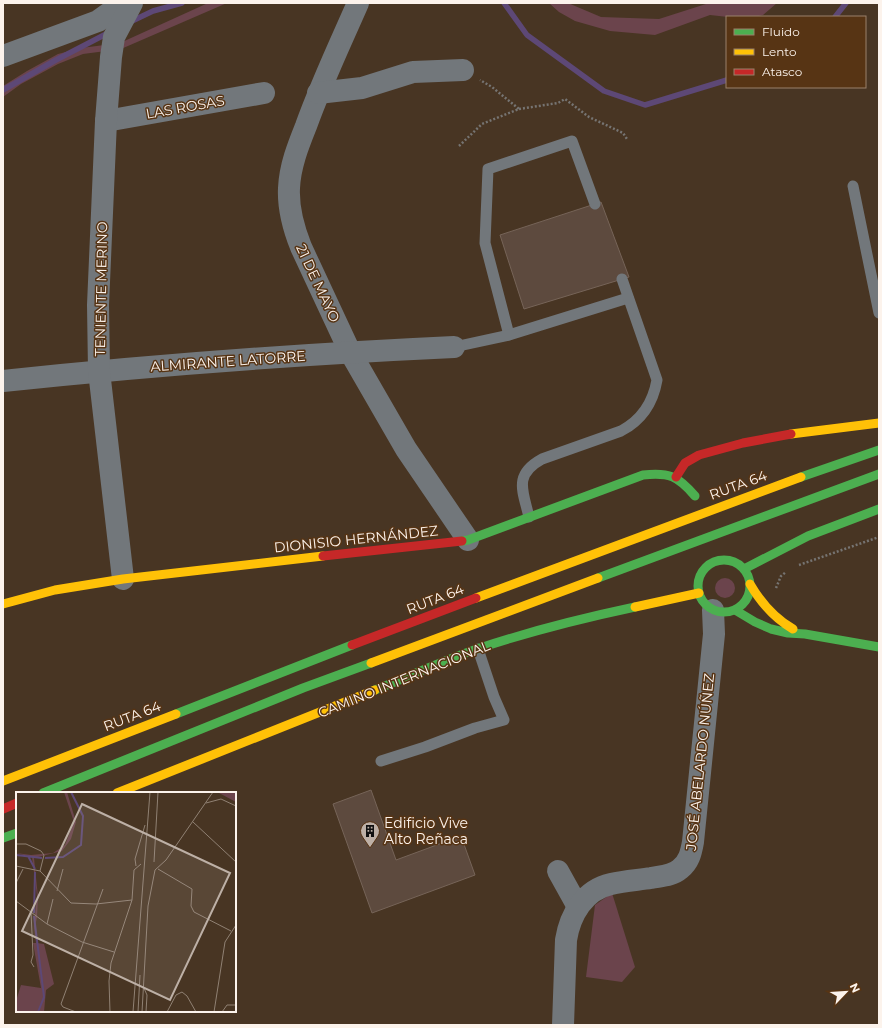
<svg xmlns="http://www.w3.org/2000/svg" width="882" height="1028" viewBox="0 0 882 1028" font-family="Montserrat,sans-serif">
<rect width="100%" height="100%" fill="#483523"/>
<g fill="#6b444c">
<polygon points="208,3 227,3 121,49 83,54 58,64 21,84 3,97 3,86 27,71 58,54 81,48 120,43"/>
<polygon points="549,3 568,3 601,17 659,19 709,3 777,3 763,15 755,17 728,17 710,15 655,35 610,31 575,21 559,12"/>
<circle cx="725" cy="588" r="10"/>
<polygon points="612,893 635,967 622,982 586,977 595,905"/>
</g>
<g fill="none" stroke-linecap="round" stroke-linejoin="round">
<g stroke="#5d4876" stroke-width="5.5">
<polyline points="504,3 527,35 604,91 645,105 727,80"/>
<polyline points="835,17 846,3"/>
<polyline points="130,22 153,11 182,3"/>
<polyline points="3,90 56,60 108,33"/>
</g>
</g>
<g fill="#5d4a3e" stroke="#766458">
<polygon points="601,202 629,277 524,309 500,235"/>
<polygon points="371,790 396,860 461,836 475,875 372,913 333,804"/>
</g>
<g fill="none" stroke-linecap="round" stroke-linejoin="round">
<g stroke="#767472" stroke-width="2.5" stroke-dasharray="2 2" stroke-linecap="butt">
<polyline points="519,109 558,103 565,99 589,117 623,133 627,139"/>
<polyline points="459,146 482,124 519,109 492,87 480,80"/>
<polyline points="799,565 879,537"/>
<polyline points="776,588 781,576 786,572"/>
</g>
<g stroke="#72777b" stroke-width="11">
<polyline points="853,186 879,313"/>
<polyline points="509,335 485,243 488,169 572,141 595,204"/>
<polyline points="454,347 509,335 628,298"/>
<path d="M 529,517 C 523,491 513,475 542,459 L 621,431 C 642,420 653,403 657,380 L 622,279"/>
<polyline points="381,761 425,747 475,728 504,720 494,697 478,649"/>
</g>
<g stroke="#72777b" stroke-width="22">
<path d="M 358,3 C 340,44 321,84 306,126 C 298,146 290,166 289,188 C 288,208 293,227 301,247 L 350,352 L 406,449 L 468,540"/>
<polyline points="3,56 98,21 123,3"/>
<polyline points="318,93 362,88 413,72 463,70"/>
<polyline points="106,121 264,93"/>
<path d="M 3,381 C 153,365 303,354 454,347"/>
<polyline points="123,579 99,371 98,305 106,121 111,57 114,37 132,3"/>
<polyline points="558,871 578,907"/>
<path d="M 563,1025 L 566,940 C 570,915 584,890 611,884 C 624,881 638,880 651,878 C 661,876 672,876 680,869 C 689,862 691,853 693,842 L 714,634 L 713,610"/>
</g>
<g stroke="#4caf50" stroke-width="9">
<polyline points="801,477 879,450"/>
<path d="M 462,541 L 468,540 L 643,475 C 669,472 678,476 695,496"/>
<circle cx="724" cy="586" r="26"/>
<polyline points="744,569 808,536 879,509"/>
<polyline points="598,578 879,474"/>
<polyline points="735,610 755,622 771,629 788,633 805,634 879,647"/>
<path d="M 375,690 C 410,676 444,660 480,648 C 531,631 583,618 635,607"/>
<polyline points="176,714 352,645"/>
<polyline points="43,793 303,688 371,663"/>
<polyline points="3,838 17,833"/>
</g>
<g stroke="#ffc107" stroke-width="9">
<polyline points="791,434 879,423"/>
<path d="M 750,584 C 761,603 774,618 793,629"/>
<polyline points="476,598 801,477"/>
<polyline points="3,604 55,590 123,579 323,556"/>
<polyline points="635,607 699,593"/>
<polyline points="371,663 598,578"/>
<polyline points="3,781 176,714"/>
<polyline points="117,793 375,690"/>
</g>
<g stroke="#c62828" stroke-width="9">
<polyline points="676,477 685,463 699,455 743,443 791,434"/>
<polyline points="323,556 462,541"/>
<polyline points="352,645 476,598"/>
<polyline points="3,809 17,803"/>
</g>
</g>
<defs>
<symbol id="building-pin" viewBox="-11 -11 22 30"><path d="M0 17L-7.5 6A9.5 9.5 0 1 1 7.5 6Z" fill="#bdb0a6" stroke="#573414"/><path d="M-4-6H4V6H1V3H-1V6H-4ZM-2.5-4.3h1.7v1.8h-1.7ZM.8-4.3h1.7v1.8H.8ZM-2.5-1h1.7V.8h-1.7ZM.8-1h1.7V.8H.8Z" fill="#111"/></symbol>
</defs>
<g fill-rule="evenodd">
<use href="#building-pin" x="359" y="820" width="22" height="30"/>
</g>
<g text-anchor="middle" stroke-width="3" stroke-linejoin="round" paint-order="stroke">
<g font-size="14" fill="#fcf3ec" stroke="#573414">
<text transform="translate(185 107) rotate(-10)" y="5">LAS ROSAS</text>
<text transform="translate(318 283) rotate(65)" y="5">21 DE MAYO</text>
<text transform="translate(101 289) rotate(-89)" y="5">TENIENTE MERINO</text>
<text transform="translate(228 361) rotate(-4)" y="5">ALMIRANTE LATORRE</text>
<text transform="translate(738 485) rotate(-20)" y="5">RUTA 64</text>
<text transform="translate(356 539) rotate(-6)" y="5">DIONISIO HERNÁNDEZ</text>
<text transform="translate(435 599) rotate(-21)" y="5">RUTA 64</text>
<text transform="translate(404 679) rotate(-22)" y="5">CAMINO INTERNACIONAL</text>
<text transform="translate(132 716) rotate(-21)" y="5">RUTA 64</text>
<text transform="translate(700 762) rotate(-84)" y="5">JOSÉ ABELARDO NÚÑEZ</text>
</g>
<g font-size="14" fill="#fcf3ec" stroke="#573414" text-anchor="start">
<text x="384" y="828">Edificio Vive<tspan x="384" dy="16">Alto Reñaca</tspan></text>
</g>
</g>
<g transform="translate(16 792)">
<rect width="220" height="220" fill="#483523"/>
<path d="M 48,0 L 51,0 L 60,30 L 55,47 L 46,59 L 18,66 L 22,105 L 21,125 L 19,135 L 21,151 L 28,152 L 38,192 L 30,198 L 28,220 L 0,220 L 0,209 L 5,193 L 25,196 L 17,151 L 20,151 L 18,134 L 21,104 L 16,65 L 0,61 L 15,63 L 37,61 L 49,53 L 58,30 ZM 220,0 L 220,10 L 203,1 L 203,0 Z" fill="#6b444c"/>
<path fill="none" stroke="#5d4876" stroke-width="2" d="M 0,63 L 26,66M 12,64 L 19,77M 29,66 L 47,65 L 65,53 L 67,24 L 55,0M 18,121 L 19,80M 18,124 L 28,205 L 22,220"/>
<path fill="none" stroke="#908173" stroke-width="1" d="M 190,11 L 205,7 L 220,14M 177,30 L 220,70M 0,52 L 10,52 L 25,59 L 28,63 L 24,79M 138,70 L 142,0M 0,74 L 24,79 L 55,111 L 80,112 L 116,108M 120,74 L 119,67 L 129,33M 142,77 L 176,97 L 175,114 L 178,120 L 215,139M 139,78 L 150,68 L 197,0M 0,91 L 7,77M 41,99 L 47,77M 0,109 L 31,132 L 66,150 L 98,160M 15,120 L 17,163 L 15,170 L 18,175M 31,132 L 37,107M 127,194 L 131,203 L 130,220M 60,220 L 47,215 L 45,212 L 87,97M 94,220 L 93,189 L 95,171 L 116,108 L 118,78 L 125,72M 117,220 L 134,0M 122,220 L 124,183M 126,220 L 132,114 L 139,78M 151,220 L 160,203 L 166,200 L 171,204 L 180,220M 198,220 L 209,150 L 220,133M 206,220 L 211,213 L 220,213"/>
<path fill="#bdb0a6" fill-opacity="0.15" stroke="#bdb0a6" stroke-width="2" d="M 66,12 L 214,81 L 154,208 L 6,139 Z"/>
<rect width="220" height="220" fill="none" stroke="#fcf3ec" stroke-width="2"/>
</g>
<rect width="882" height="1028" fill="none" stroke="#fcf3ec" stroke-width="8"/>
<rect x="726" y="16" width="140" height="72" fill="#573414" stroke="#99806a"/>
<rect x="734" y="29" width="20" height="6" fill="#4caf50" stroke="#99806a"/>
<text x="762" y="36" font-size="12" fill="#fcf3ec">Fluido</text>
<rect x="734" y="49" width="20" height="6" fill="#ffc107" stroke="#99806a"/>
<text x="762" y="56" font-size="12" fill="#fcf3ec">Lento</text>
<rect x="734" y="69" width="20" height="6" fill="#c62828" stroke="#99806a"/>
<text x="762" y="76" font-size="12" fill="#fcf3ec">Atasco</text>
<g transform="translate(846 992) rotate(65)" stroke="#573414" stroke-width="3" paint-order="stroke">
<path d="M0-3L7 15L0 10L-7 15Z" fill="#fcf3ec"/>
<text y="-6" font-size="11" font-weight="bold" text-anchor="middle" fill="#fcf3ec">N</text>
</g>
</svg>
